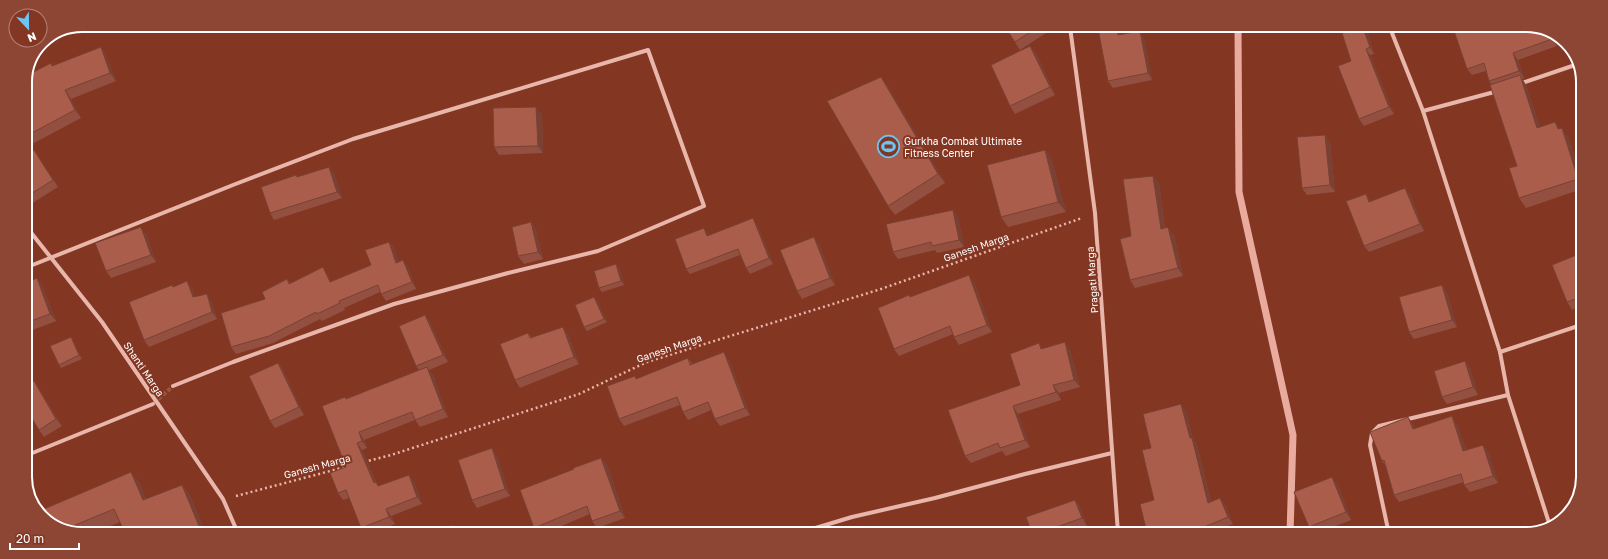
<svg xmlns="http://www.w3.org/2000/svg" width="1608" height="559" viewBox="0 0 1608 559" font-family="'Golos Text',sans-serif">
<rect width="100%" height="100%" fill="#833622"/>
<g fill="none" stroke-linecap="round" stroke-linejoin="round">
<polyline stroke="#e9ab9e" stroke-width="7" points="1238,27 1239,192 1293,435 1290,534"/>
<polyline stroke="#965443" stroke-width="4" stroke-dasharray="4 2" stroke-linecap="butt" points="154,403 173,386"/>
<g stroke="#e8b6aa" stroke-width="2.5" stroke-dasharray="2 3" stroke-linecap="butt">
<polyline points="364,462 391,455 579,394 647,362 881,289 1082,218"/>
<polyline points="236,496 349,466"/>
</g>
<g stroke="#e8b6aa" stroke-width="4">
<polyline points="1070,27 1095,213 1118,533"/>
<polyline points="1390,28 1423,111 1500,352 1508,395 1550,526"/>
<polyline points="1519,84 1578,64"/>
<polyline points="1423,111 1498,91"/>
<polyline points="25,225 102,322 223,499 237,531"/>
<polyline points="25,268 233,185 353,139 648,50 704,206 598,251 508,273 394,304 233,362 173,386"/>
<polyline points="1500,352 1581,325"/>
<polyline points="25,456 153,404"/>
<polyline points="799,533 852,517 935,498 1025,474 1112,453"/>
<polyline points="1389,534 1370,445 1372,433 1379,426 1508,395"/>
</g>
</g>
<g fill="#935040">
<polygon points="1005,27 1046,27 1049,31 1020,50"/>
<polygon points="1544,28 1552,33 1557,46 1518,60 1524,78 1522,79 1526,85 1540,127 1555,122 1560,129 1568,137 1582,179 1582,189 1526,208 1519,198 1517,166 1492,85 1489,81 1486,71 1472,75 1467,69"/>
<polygon points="1368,33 1374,54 1370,55 1394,114 1364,126 1359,119 1351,61"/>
<polygon points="1122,35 1144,38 1152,80 1113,88 1108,81"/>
<polygon points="101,47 106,56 116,81 71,99 81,118 34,143 28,135 51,63 53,66"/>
<polygon points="1036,53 1055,95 1015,114 1010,106"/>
<polygon points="881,77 888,87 945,183 895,215 888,206"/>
<polygon points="542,114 543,153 499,155 494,147"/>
<polygon points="1325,135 1330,142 1335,192 1307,195 1302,188"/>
<polygon points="1045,150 1052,161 1066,212 1008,227 1001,217"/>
<polygon points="39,158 58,187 31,204 25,195"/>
<polygon points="334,173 342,198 274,220 270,213 296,175 297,177"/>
<polygon points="1159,183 1165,228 1174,235 1183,276 1135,288 1130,280 1131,236"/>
<polygon points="1410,195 1424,231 1369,252 1364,246 1371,201"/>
<polygon points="958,217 964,247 937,253 935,250 898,259 893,252"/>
<polygon points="531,222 536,230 543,259 524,264 518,256"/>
<polygon points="757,224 773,264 750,274 746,268 740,255 690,274 686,269 708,233 709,236"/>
<polygon points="146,234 156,262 111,278 106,271"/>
<polygon points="389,242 394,248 398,262 408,267 416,289 386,301 380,292 344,308 345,310 322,321 320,319 273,343 236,354 231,347 265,299 287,279 290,283 327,274 331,282 371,265"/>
<polygon points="819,244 835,285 802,299 797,291"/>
<polygon points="1582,258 1581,306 1572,310 1567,302"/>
<polygon points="619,268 624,285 602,292 599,288"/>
<polygon points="37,278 42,285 56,321 25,333 25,283"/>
<polygon points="974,282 992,332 959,345 954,337 953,334 899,356 894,349 909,295 910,297"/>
<polygon points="1442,285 1447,293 1457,327 1414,339 1409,332"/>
<polygon points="174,287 192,288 195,297 211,301 217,319 149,347 144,340"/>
<polygon points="594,297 597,301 607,322 587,331 584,327"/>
<polygon points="425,315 430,322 448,362 429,370 433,375 448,417 420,427 415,420 364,440 367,448 362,450 376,482 379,486 409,475 414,482 422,504 391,516 395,524 375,532 364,532 361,528 349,498 343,500 338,493 346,467 345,397 346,399 419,370 416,366"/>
<polygon points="528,333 532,338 568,334 579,364 520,388 515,380"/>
<polygon points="71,337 82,359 61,368 59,365"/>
<polygon points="1042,348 1070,350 1080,387 1059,393 1061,400 1018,414 1030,447 1006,456 1002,451 971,463 965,456 1020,385"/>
<polygon points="688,358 692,364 729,360 750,415 720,426 715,419 711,410 688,420 683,412 680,405 624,426 619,419 635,376 637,379"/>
<polygon points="1465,361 1470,368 1478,395 1447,404 1442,397"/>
<polygon points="278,363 283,370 304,415 275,428 270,421"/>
<polygon points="39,389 62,426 44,437 39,430"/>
<polygon points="1186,411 1193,440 1197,445 1211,502 1220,498 1225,505 1233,524 1210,533 1147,533 1154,500"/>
<polygon points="1413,424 1415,429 1457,424 1466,450 1488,452 1498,483 1470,492 1464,485 1464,482 1399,502 1394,495 1385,465 1382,461"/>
<polygon points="492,448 497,456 510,496 477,508 472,500"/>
<polygon points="601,458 607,465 625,518 597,528 592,521 590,514 547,532 538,532 534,528 574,469"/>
<polygon points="131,472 140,484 146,499 182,485 190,496 205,531 124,531 120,522 98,531 64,531 37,512"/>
<polygon points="1338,485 1351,520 1316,534 1313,534 1309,527"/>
<polygon points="1075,500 1080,507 1087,526 1066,533 1032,533"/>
</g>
<g fill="#784134">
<polygon points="1117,27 1120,27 1123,42 1118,35"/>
<polygon points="1363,28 1368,33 1374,54 1370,47"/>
<polygon points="1140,31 1144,38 1152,80 1148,73"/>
<polygon points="1549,31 1552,33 1557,46 1552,39"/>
<polygon points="1030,46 1036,53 1055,95 1050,87"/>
<polygon points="101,47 106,56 116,81 110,73"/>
<polygon points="1366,49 1370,55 1394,114 1389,107"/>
<polygon points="1513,53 1518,60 1524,78 1519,71"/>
<polygon points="1520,75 1526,85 1544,138 1537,128"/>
<polygon points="881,77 888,87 945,183 938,174"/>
<polygon points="65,90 71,99 81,118 75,110"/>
<polygon points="536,107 542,114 543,153 538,146"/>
<polygon points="1555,122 1562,131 1558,129"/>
<polygon points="1562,128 1568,137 1582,179 1582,184 1578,179"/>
<polygon points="1325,135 1330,142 1335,192 1330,185"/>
<polygon points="1045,150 1052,161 1066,212 1058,202"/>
<polygon points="329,167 334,173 342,198 337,192"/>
<polygon points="1153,176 1159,183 1166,237 1161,229"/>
<polygon points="1405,188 1410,195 1424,231 1420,224"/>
<polygon points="1366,194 1371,201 1374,209 1369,202"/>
<polygon points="953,210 958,217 964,247 959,240"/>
<polygon points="753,218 757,224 773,264 769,258"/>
<polygon points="531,222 536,230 543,259 538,252"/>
<polygon points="141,227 146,234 156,262 151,255"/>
<polygon points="1168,227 1174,235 1183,276 1178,268"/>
<polygon points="704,228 708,233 711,242 707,236"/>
<polygon points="814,237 819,244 835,285 830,278"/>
<polygon points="389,242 394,248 401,269 396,263"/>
<polygon points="403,260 408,267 416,289 412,282"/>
<polygon points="616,264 619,268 624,285 621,281"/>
<polygon points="323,267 327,274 335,289 330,282"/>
<polygon points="969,275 974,282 992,332 987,325"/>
<polygon points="37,278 42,285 56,321 50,314"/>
<polygon points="187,281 192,288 198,304 193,297"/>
<polygon points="1442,285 1447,293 1457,327 1452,320"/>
<polygon points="207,294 211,301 217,319 212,312"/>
<polygon points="594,297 597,301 607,322 604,319"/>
<polygon points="425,315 430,322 448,362 443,355"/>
<polygon points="563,327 568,334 579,364 574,357"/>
<polygon points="71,337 82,359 79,355"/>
<polygon points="1065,342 1070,350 1080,387 1074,380"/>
<polygon points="724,352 729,360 750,415 745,408"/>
<polygon points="1465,361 1470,368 1478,395 1473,387"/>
<polygon points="278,363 283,370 304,415 299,407"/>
<polygon points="427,367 433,375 448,417 443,409"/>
<polygon points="34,381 39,389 62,426 56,419"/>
<polygon points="1053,385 1059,393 1061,400 1056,392"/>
<polygon points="1181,404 1186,411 1193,440 1197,445 1213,511 1208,503 1190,438"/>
<polygon points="1013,406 1018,414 1030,447 1025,440"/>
<polygon points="1452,416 1457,424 1469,459 1463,451"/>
<polygon points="1408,417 1413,424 1418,437 1413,429"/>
<polygon points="359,432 364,440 367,448 362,441"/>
<polygon points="357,443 362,450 379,490 374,483"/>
<polygon points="1483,445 1488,452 1498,483 1493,476"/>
<polygon points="492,448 497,456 510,496 505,489"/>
<polygon points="601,458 607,465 625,518 620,511"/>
<polygon points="131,472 140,484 152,512 143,500"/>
<polygon points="409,475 414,482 422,504 417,497"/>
<polygon points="1332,477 1338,485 1351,520 1346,512"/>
<polygon points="182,485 190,496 205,531 201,531"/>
<polygon points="1220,498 1225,505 1233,524 1228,517"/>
<polygon points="1075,500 1080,507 1087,526 1082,518"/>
<polygon points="386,509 391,516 395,524 389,517"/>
<polygon points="452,525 457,532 455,532"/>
</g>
<g fill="#ab5d4b" stroke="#784134">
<polygon points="1005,27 1038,27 1015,42"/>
<polygon points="1098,27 1117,27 1118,35 1140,31 1148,73 1108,81 1100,39"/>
<polygon points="1359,28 1363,28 1370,47 1366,49 1389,107 1359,119 1338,66 1351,61 1342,33"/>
<polygon points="1453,28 1544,28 1549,31 1552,39 1513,53 1519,71 1489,81 1484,63 1467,69"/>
<polygon points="1030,46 1050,87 1010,106 991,65"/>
<polygon points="101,47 110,73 65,90 75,110 28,135 25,130 25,78 26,76 51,63 52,66"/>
<polygon points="1520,75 1537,128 1555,122 1558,129 1562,128 1578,179 1519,198 1509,168 1517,166 1490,85"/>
<polygon points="881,77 938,174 888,206 827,101"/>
<polygon points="536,107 538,146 494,147 493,108"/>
<polygon points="1325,135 1330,185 1302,188 1297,137"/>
<polygon points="34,150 53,180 26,197 25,195 25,156"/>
<polygon points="1045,150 1058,202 1001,217 987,165"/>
<polygon points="329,167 337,192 270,213 261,187 296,175 297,177"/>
<polygon points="1153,176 1161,229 1168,227 1178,268 1130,280 1120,239 1131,236 1123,179"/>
<polygon points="1405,188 1420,224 1364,246 1346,201 1366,194 1369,202"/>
<polygon points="953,210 959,240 932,246 931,242 893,252 886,224"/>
<polygon points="753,218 769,258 746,268 738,249 686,269 675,239 704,228 707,236"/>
<polygon points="531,222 538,252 518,256 512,227"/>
<polygon points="141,227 151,255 106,271 95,243"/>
<polygon points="814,237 830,278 797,291 780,250"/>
<polygon points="389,242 396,263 403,260 412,282 381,294 378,285 339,301 340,303 317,314 316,312 269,336 231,347 221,313 265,299 262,292 287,279 289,284 323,267 330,282 371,265 365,250"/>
<polygon points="1579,254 1582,261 1581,297 1567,302 1552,265"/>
<polygon points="616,264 621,281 599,288 594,271"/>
<polygon points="969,275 987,325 954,337 950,326 894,349 878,308 909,295 910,297"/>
<polygon points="37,278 50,314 25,323 25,283"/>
<polygon points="187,281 193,297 207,294 212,312 144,340 129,302 172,285 173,287"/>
<polygon points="1442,285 1452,320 1409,332 1399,297"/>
<polygon points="594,297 604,319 584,327 575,305"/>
<polygon points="425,315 443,355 416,366 399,326"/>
<polygon points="563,327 574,357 515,380 500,344 528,333 530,338"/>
<polygon points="71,337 79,355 59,365 50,346"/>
<polygon points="1065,342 1074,380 1053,385 1056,392 1013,406 1025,440 1000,448 998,443 965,456 948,410 1020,385 1010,354 1039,343 1041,349"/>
<polygon points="724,352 745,408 715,419 708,402 683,412 677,397 619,419 607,386 635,376 636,379 688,358 690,365"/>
<polygon points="1465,361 1473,387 1442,397 1434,371"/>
<polygon points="278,363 299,407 270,421 249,376"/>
<polygon points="427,367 443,409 415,420 412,412 359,432 362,441 357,443 374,483 376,482 378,486 409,475 417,497 386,509 389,517 361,528 346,490 338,493 330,473 346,467 322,406 345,397 346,399"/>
<polygon points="34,381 56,419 39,430 25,407 25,386"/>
<polygon points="1181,404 1190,438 1192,438 1208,503 1220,498 1228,517 1190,533 1147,533 1140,504 1154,500 1142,450 1151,448 1143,414"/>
<polygon points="1452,416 1463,451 1483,445 1493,476 1464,485 1461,474 1394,495 1384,460 1382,461 1370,432 1408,417 1413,429"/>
<polygon points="492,448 505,489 472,500 458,460"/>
<polygon points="601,458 620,511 592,521 587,506 534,528 520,490 574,469 573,468"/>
<polygon points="131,472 143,500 182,485 201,531 124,531 114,509 63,530 37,512"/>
<polygon points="1332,477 1346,512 1309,527 1294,492"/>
<polygon points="1075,500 1082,518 1040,533 1032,533 1026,517"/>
<polygon points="452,525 455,532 435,532"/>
<polygon points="1423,530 1423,534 1410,534"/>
</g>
<defs>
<symbol id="stadium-ring" viewBox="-11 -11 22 22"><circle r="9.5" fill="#833622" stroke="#6cc4f4" stroke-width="1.5"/><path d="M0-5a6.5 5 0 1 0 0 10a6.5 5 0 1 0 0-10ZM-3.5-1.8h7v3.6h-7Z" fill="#6cc4f4"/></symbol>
</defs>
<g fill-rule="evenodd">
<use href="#stadium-ring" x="876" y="134" width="25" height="25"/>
</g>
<g text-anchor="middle" stroke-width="4" stroke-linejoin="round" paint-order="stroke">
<g font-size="10" fill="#fff" stroke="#833622" text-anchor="start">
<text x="904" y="145">Gurkha Combat Ultimate<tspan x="904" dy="12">Fitness Center</tspan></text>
</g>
<g font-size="10" fill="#fff" stroke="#833622">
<text transform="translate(976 247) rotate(-19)" y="4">Ganesh Marga</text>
<text transform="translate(1092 280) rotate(-94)" y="4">Pragati Marga</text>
<text transform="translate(669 348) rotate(-19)" y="4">Ganesh Marga</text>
<text transform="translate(144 369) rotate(56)" y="4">Shanti Marga</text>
<text transform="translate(317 466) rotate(-15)" y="4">Ganesh Marga</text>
</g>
</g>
<path d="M0 0H1608V559H0ZM82 32H1526A50 50 0 0 1 1576 82V477A50 50 0 0 1 1526 527H82A50 50 0 0 1 32 477V82A50 50 0 0 1 82 32Z" fill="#8d4634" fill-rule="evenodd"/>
<path fill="none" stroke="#fff" stroke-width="2" d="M82 32H1526A50 50 0 0 1 1576 82V477A50 50 0 0 1 1526 527H82A50 50 0 0 1 32 477V82A50 50 0 0 1 82 32Z"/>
<g transform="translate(28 28) rotate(158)"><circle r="19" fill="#833622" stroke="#b5867a"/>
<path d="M0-3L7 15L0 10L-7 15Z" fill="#6cc4f4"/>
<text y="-6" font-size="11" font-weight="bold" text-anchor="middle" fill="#ffffff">N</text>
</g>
<path d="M10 543v6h69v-6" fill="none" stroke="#ffffff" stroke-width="2"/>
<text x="16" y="543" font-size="12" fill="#ffffff" stroke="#833622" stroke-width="3" paint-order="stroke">20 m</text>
</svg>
